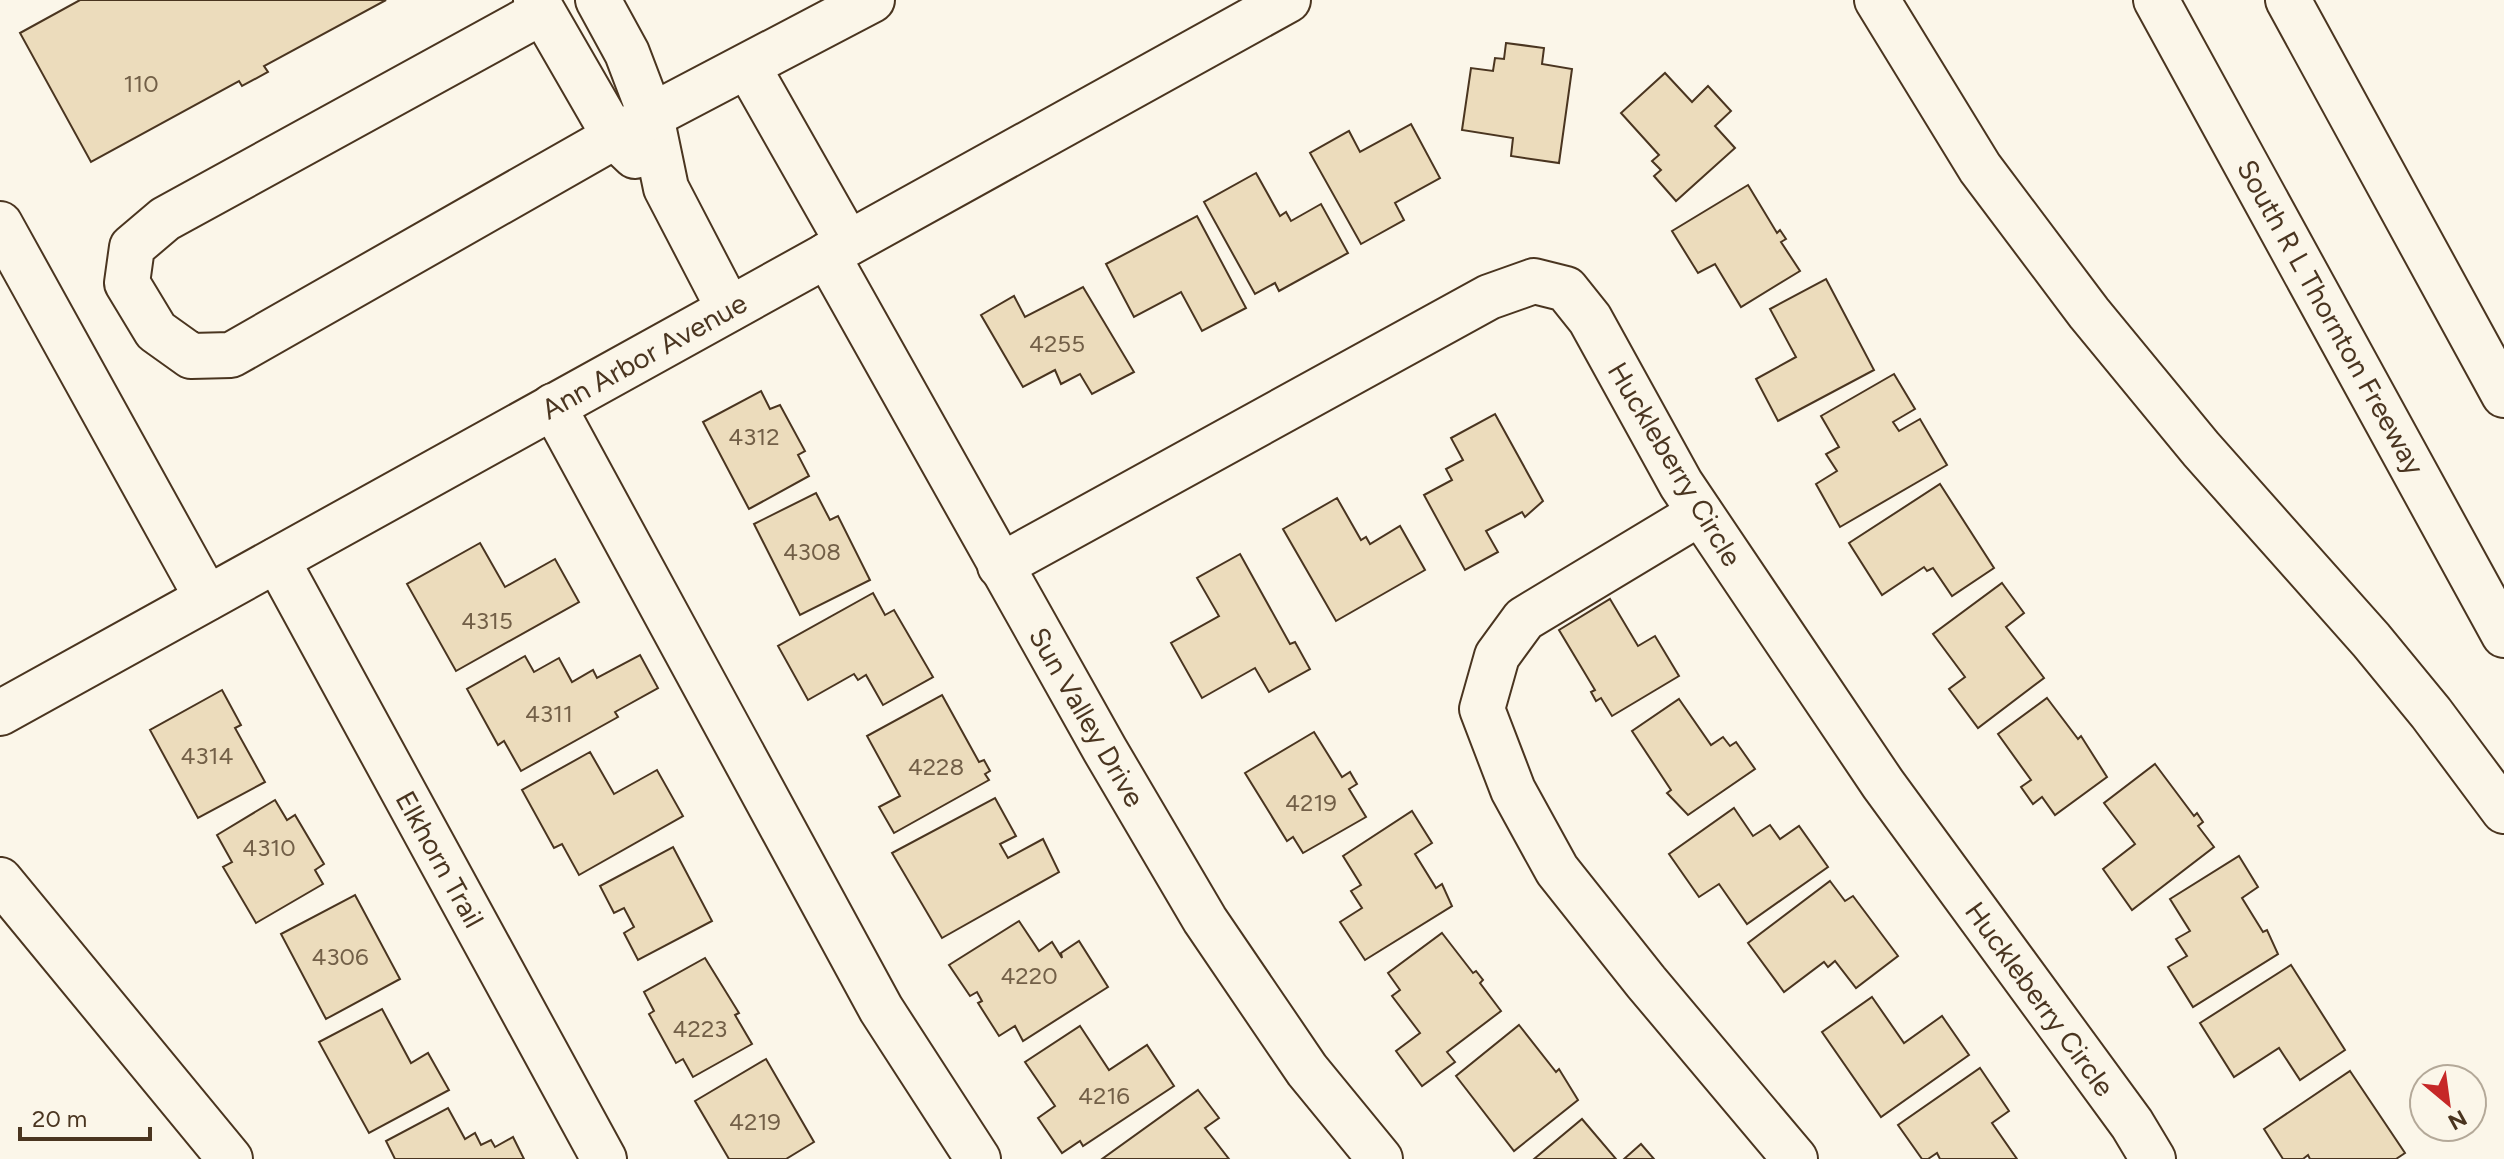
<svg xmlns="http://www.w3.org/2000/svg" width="2504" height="1159" viewBox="0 0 2504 1159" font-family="Figtree,sans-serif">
<rect width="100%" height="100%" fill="#fbf6e9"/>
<g fill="#ecdcbc" stroke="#4a3520" stroke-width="2">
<polygon points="80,0 386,0 264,66 268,72 242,86 239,81 91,162 20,33"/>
<polygon points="1506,43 1544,48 1542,64 1572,69 1559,163 1511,156 1513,138 1462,130 1471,68 1493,71 1495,58 1504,59"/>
<polygon points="1665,73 1692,102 1708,86 1731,111 1715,126 1735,148 1676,201 1654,176 1661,170 1652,161 1659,155 1621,113"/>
<polygon points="1411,124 1440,178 1395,203 1404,220 1361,244 1310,153 1349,131 1360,152"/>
<polygon points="1256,173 1280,216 1286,212 1291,221 1321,204 1348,253 1279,291 1275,283 1255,294 1204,202"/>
<polygon points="1748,185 1777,233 1780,230 1786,239 1781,242 1800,271 1741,307 1715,264 1698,273 1672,231"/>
<polygon points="1197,216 1246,308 1202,331 1181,292 1134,317 1106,264"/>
<polygon points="1826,279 1874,370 1778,421 1756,379 1796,357 1770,309"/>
<polygon points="1083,287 1134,372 1092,394 1080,374 1061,384 1055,370 1023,387 981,315 1014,296 1025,317"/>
<polygon points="1894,374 1915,409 1893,422 1899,431 1920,419 1947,465 1840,527 1816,484 1837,471 1826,454 1839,447 1821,416"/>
<polygon points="761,391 770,409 780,405 805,451 798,455 809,476 749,509 703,422"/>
<polygon points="1495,414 1543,501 1525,517 1522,512 1486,531 1498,552 1465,570 1424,495 1452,480 1446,469 1463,460 1451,438"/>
<polygon points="1940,484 1994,568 1952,596 1933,568 1927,571 1924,567 1882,595 1849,543"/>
<polygon points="816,493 830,520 838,516 870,580 800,615 754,524"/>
<polygon points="1337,498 1361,540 1366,537 1370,544 1400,526 1425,570 1336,621 1283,529"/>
<polygon points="480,543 505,587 555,559 579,602 456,671 407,584"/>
<polygon points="1240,554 1290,644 1295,642 1310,669 1269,692 1255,668 1202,698 1171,643 1219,616 1197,578"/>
<polygon points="2002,583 2024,613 2006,627 2044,678 1978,728 1949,689 1965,677 1933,634"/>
<polygon points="873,593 885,615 894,610 933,677 883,705 866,675 858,680 854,674 808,700 778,646"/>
<polygon points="1610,599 1638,646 1655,636 1679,676 1612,716 1601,698 1596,701 1591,692 1595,690 1559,630"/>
<polygon points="640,655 658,688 615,712 618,717 521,771 504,741 498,745 467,689 525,656 534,672 559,658 572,682 593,670 597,678"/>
<polygon points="222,690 241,725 235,728 265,782 198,818 150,730"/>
<polygon points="942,695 979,762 984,760 990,771 985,774 989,780 894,833 879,807 900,796 867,736"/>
<polygon points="2047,698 2078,739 2081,736 2107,777 2055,815 2042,797 2033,804 2021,787 2031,780 1998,734"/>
<polygon points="1679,699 1711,745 1723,737 1730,746 1736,742 1755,769 1688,815 1667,793 1671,790 1632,731"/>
<polygon points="1314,732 1342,777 1350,772 1357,784 1349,789 1366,817 1303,853 1293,837 1287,841 1245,773"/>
<polygon points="590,752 614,794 657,770 683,816 579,875 562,844 554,848 522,790"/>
<polygon points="2155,764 2194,816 2197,813 2203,822 2198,826 2214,847 2132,910 2103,869 2135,844 2104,803"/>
<polygon points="995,798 1016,836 1000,844 1008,858 1043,839 1059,872 942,938 892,853"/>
<polygon points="275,800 287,820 295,815 324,864 315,870 323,884 256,923 223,867 232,862 217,835"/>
<polygon points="1734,808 1753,836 1770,825 1780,839 1799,826 1828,867 1747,924 1719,884 1699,897 1669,854"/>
<polygon points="1412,811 1432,843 1415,854 1436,888 1442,884 1452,906 1365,960 1340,922 1362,908 1351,891 1361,885 1343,856"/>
<polygon points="673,847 712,921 638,960 624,933 634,927 624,908 614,913 600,886"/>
<polygon points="2239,856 2258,887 2242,898 2263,932 2267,930 2278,954 2193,1007 2168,967 2187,956 2176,939 2190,931 2170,899"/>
<polygon points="1830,881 1845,901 1853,896 1898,956 1856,988 1835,961 1828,967 1824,962 1784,992 1748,943"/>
<polygon points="355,895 400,979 326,1019 281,934"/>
<polygon points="1019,921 1039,951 1052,942 1062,958 1061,953 1079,941 1108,987 1023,1041 1015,1026 999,1036 978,1003 982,1001 977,992 970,996 949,965"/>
<polygon points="1442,933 1473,973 1476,971 1483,980 1480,983 1501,1011 1447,1052 1455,1062 1422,1086 1396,1051 1420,1033 1392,996 1400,990 1388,973"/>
<polygon points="705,958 739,1013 735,1015 752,1044 693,1077 683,1059 676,1063 649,1014 654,1011 644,992"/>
<polygon points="2291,965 2345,1050 2300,1080 2279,1048 2234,1077 2200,1023"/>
<polygon points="1872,997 1904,1043 1942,1016 1969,1055 1881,1117 1822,1032"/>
<polygon points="382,1009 411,1063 428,1053 449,1090 369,1133 319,1042"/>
<polygon points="1519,1025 1556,1072 1559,1069 1578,1100 1514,1151 1456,1076"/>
<polygon points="1080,1026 1109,1070 1147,1045 1174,1086 1083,1146 1080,1141 1062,1153 1038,1118 1055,1106 1025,1062"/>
<polygon points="766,1059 814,1142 786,1159 729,1159 695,1101"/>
<polygon points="1980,1068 2009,1111 1992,1123 2017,1159 1940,1159 1937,1153 1928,1159 1922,1159 1898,1125"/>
<polygon points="2350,1071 2405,1153 2396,1159 2310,1159 2308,1155 2303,1159 2283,1159 2264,1129"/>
<polygon points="1198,1090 1219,1118 1205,1128 1229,1159 1102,1159"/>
<polygon points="448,1108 465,1139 475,1133 481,1145 491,1140 495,1147 513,1137 524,1159 395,1159 386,1141"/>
<polygon points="1582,1119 1616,1159 1534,1159"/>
<polygon points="1641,1144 1654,1159 1624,1159"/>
</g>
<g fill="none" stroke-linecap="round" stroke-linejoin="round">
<defs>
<g id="minor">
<polyline points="536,0 615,137 635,156"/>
<polyline points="598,0 627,53 651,116 666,188 729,309"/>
<polyline points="542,12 165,219 132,247 127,283 156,331 191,356 231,355 651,116 872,0"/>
<polyline points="748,67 848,243"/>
<polyline points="0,224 207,598"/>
<polyline points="827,255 1105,750 1205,920 1307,1070 1380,1159"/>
<polyline points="553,406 881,1009 978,1159"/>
<polyline points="1700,513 1524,619 1497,656 1482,709 1513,790 1557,870 1646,982 1795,1159"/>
<polyline points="277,560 604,1159"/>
<polyline points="1000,566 1489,297 1534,281 1566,289 1590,319 1681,484 1883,784 2132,1124 2153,1159"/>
<polyline points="0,713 1288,0"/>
<polyline points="0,880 230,1159"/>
</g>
<g id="highway">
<polyline points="1877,0 1980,168 2089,313 2201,449 2371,640 2431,713 2504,811"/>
<polyline points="2156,0 2504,635"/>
<polyline points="2288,0 2504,395"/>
</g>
</defs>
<use href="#minor" stroke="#4a3520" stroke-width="48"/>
<use href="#highway" stroke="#4a3520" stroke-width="48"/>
<use href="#minor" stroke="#fbf6e9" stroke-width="44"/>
<use href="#highway" stroke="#fbf6e9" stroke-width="44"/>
</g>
<g text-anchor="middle" stroke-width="6" stroke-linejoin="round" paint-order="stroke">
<g font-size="24" fill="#725f47">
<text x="141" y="92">110</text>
<text x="1057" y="352">4255</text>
<text x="754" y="445">4312</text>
<text x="812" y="560">4308</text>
<text x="487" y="629">4315</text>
<text x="549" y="722">4311</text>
<text x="207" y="764">4314</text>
<text x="936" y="775">4228</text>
<text x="1311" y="811">4219</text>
<text x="269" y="856">4310</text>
<text x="340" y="965">4306</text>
<text x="1029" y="984">4220</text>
<text x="700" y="1037">4223</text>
<text x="1104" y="1104">4216</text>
<text x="755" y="1130">4219</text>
</g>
<g font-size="28" fill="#4a3520" stroke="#fbf6e9">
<text transform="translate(2331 317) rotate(61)" y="10">South R L Thornton Freeway</text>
<text transform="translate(644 356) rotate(-29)" y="10">Ann Arbor Avenue</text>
<text transform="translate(1675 464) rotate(59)" y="10">Huckleberry Circle</text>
<text transform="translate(1087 717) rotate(60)" y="10">Sun Valley Drive</text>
<text transform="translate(440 859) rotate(61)" y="10">Elkhorn Trail</text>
<text transform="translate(2040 999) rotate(54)" y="10">Huckleberry Circle</text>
</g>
</g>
<g transform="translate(2448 1103) rotate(151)"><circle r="38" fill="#fbf6e9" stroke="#b4a999" stroke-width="2"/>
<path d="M0-6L14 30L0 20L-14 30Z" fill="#c62828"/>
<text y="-12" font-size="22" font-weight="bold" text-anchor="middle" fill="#4a3520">N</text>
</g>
<path d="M20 1127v12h130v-12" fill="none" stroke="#4a3520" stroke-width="4"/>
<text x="32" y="1127" font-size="24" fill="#4a3520" stroke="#fbf6e9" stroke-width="6" paint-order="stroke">20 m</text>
</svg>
